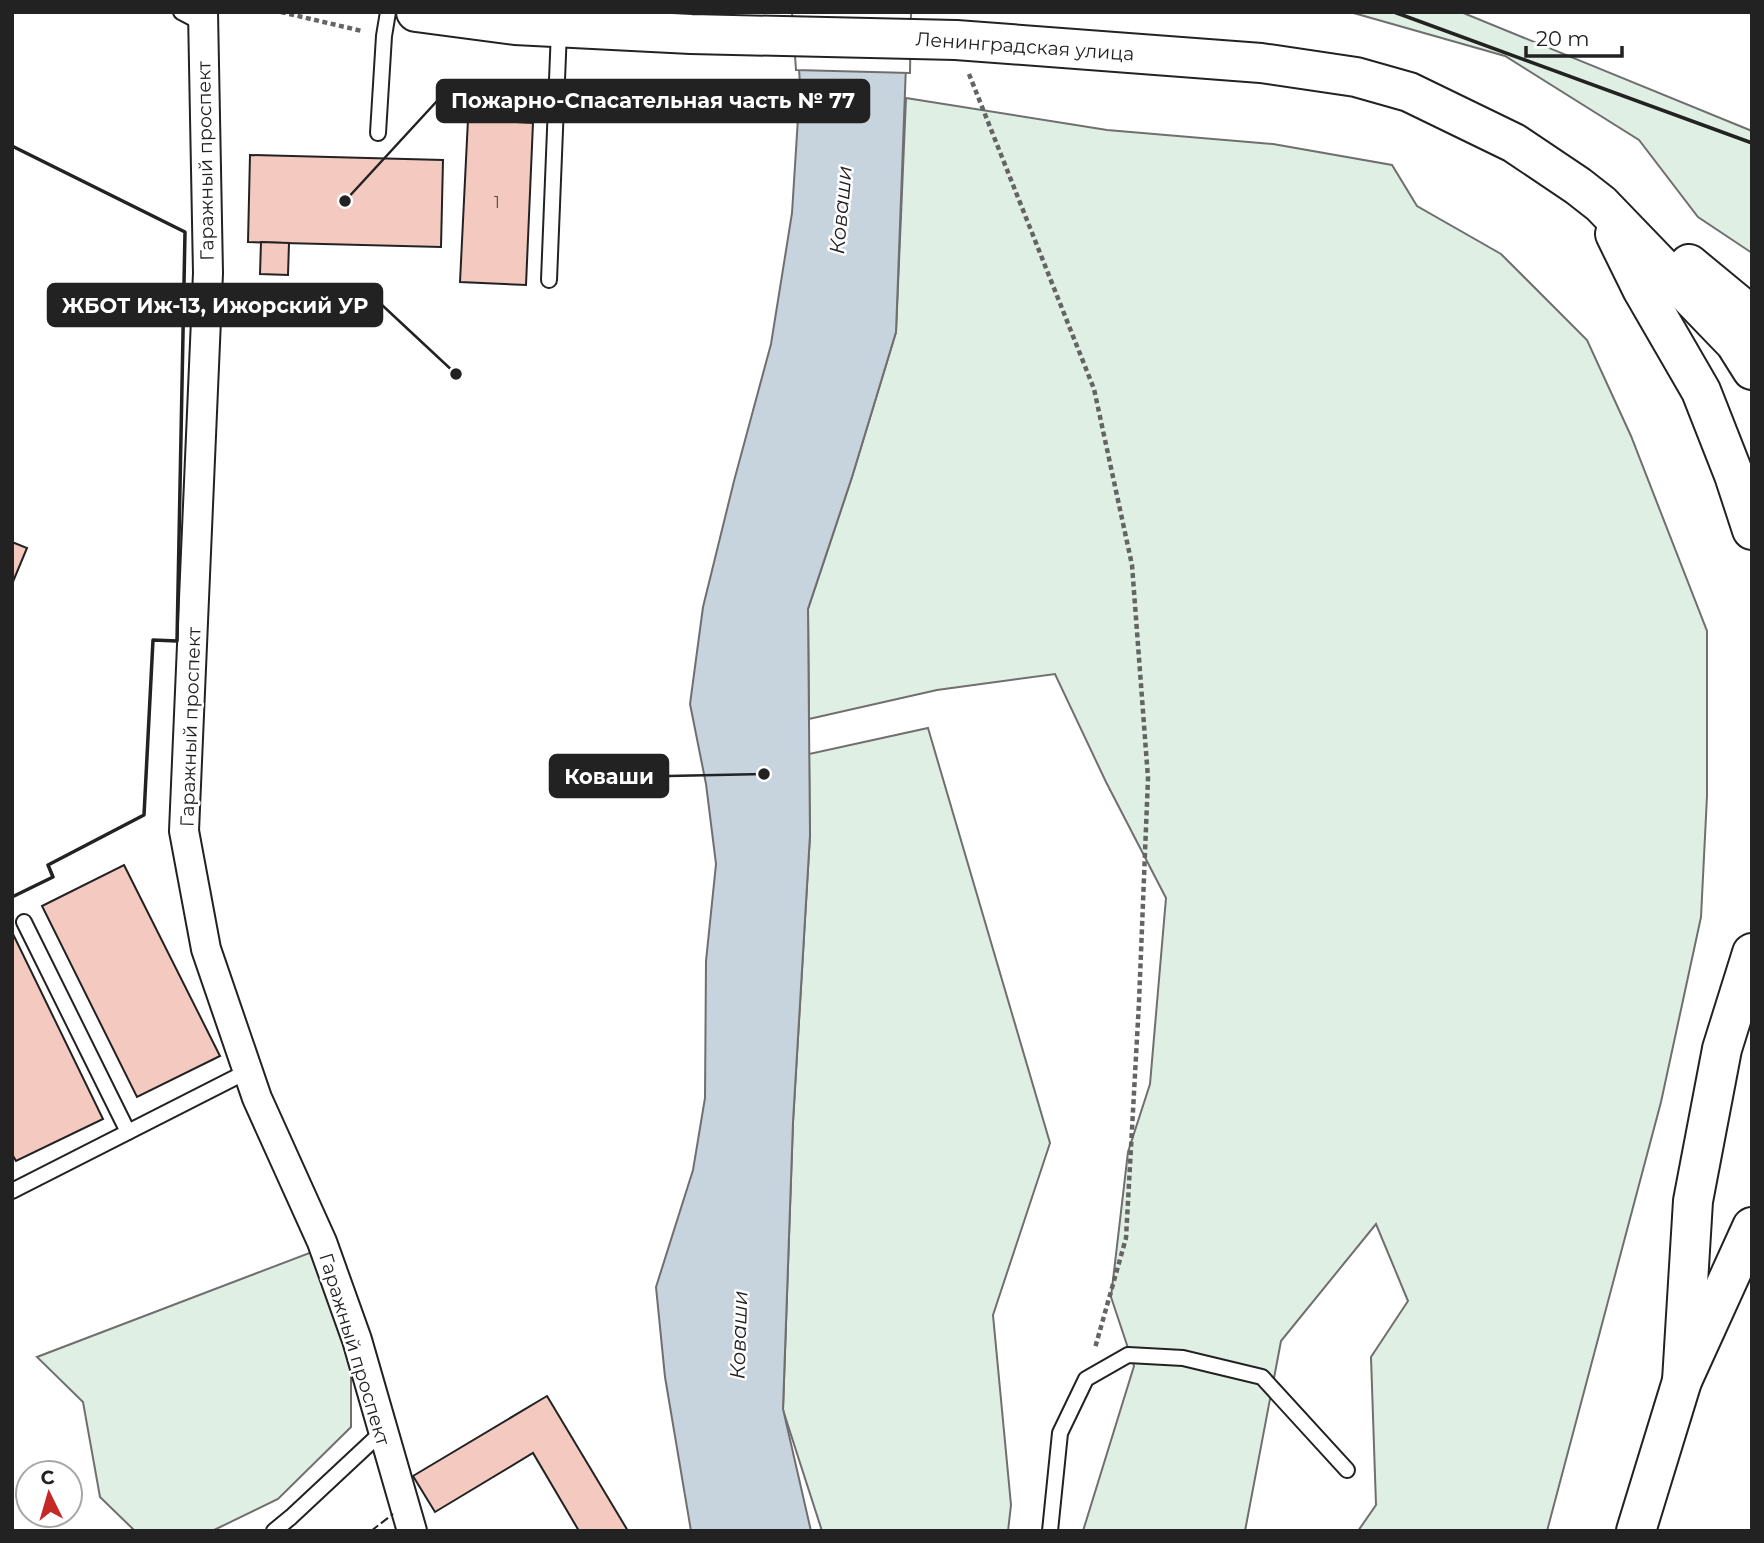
<svg xmlns="http://www.w3.org/2000/svg" width="1764" height="1543" viewBox="0 0 1764 1543" font-family="Montserrat,sans-serif">
<rect width="100%" height="100%" fill="#fff"/>
<g fill="#e0efe3" stroke="#6f6f6f" stroke-width="2">
<polygon points="1350,12 1461,12 1752,131 1752,253 1698,217 1639,140 1505,56"/>
<polygon points="906,98 1107,130 1273,144 1392,165 1417,206 1501,254 1587,340 1631,436 1707,631 1707,796 1701,917 1661,1102 1547,1531 1358,1531 1376,1505 1371,1357 1408,1301 1376,1224 1281,1341 1245,1531 1083,1531 1134,1366 1111,1297 1128,1152 1150,1084 1166,898 1106,782 1055,674 937,690 809,719 808,609 852,477 896,332"/>
<polygon points="928,728 1050,1143 993,1315 1011,1505 1008,1531 822,1531 783,1410 793,1122 810,835 809,754"/>
<polygon points="312,1252 351,1361 351,1427 278,1499 212,1531 135,1531 100,1497 83,1402 37,1357"/>
</g>
<polygon fill="#c7d3dd" stroke="#6f6f6f" stroke-width="2" points="796,12 908,12 896,332 852,477 808,609 810,835 793,1122 783,1409 811,1531 691,1531 665,1377 656,1287 693,1170 705,1098 706,961 716,864 706,784 690,704 703,607 734,481 771,344 792,213 800,86"/>
<polygon fill="#fff" stroke="#6f6f6f" stroke-width="2" points="792,12 911,12 910,73 796,70"/>
<g fill="#f3c9c0" stroke="#222" stroke-width="2">
<polygon points="468,119 533,123 526,285 460,282"/>
<polygon points="250,155 443,160 441,247 248,242"/>
<polygon points="261,242 289,243 288,275 260,274"/>
<polygon points="12,542 27,548 12,584"/>
<polygon points="124,865 220,1056 137,1097 42,906"/>
<polygon points="12,932 103,1119 16,1161 12,1154"/>
<polygon points="547,1396 628,1531 579,1531 533,1453 435,1512 413,1476"/>
</g>
<g fill="none" stroke-linecap="round" stroke-linejoin="round">
<defs>
<g id="service">
<polyline points="181,12 202,23"/>
<polyline points="378,133 384,36 388,12"/>
<polyline points="549,280 559,30"/>
<polyline points="24,922 128,1132"/>
<polyline points="12,1191 248,1071"/>
<polyline points="274,1531 291,1517 382,1432"/>
<polyline points="1050,1531 1060,1433 1086,1379 1128,1355 1183,1358 1262,1377 1347,1470"/>
</g>
<polyline id="minor" points="203,12 208,273 184,831 206,949 257,1098 322,1242 357,1340 412,1531"/>
<g id="secondary">
<polyline points="416,12 515,25 691,34 956,40 1261,63 1356,77 1409,92 1514,143 1578,186 1601,204 1735,343 1752,370"/>
<polyline points="1615,234 1642,289 1701,391 1734,475 1752,530"/>
<polyline points="1689,264 1752,316"/>
<polyline points="1682,1381 1693,1201 1722,1049 1752,953"/>
<polyline points="1636,1531 1682,1381 1752,1227"/>
</g>
</defs>
<use href="#service" stroke="#222" stroke-width="18"/>
<use href="#minor" stroke="#222" stroke-width="32"/>
<use href="#secondary" stroke="#222" stroke-width="42"/>
<g stroke="#646464" stroke-width="4.5" stroke-dasharray="5 3.5" stroke-linecap="butt">
<polyline points="281,12 362,31"/>
<polyline points="969,74 1094,389 1132,565 1148,778 1139,1002 1126,1238 1095,1348"/>
</g>
<use href="#service" stroke="#fff" stroke-width="14"/>
<use href="#minor" stroke="#fff" stroke-width="28"/>
<use href="#secondary" stroke="#fff" stroke-width="38"/>
<polyline stroke="#222" stroke-width="2" stroke-dasharray="9 3.5" stroke-linecap="butt" points="371,1531 393,1514"/>
<g stroke="#222" stroke-width="3.5">
<polyline points="1394,12 1752,143"/>
<polyline points="12,146 185,232 177,641 153,640 144,815 48,865 53,877 12,897"/>
</g>
</g>
<g text-anchor="middle" stroke-width="5" stroke-linejoin="round" paint-order="stroke">
<g font-size="16" fill="#564c4a">
<text x="497" y="208">1</text>
</g>
<g font-size="19" fill="#222" stroke="#fff">
<text transform="translate(1025 46) rotate(4)" y="7">Ленинградская улица</text>
<text transform="translate(205 161) rotate(-91)" y="7">Гаражный проспект</text>
<text transform="translate(190 727) rotate(-88)" y="7">Гаражный проспект</text>
<text transform="translate(355 1349) rotate(73)" y="7">Гаражный проспект</text>
</g>
<g font-size="21" font-style="italic" fill="#222" stroke="#fff">
<text transform="translate(841 210) rotate(-85)" y="7">Коваши</text>
<text transform="translate(739 1335) rotate(-88)" y="7">Коваши</text>
</g>
</g>
<path fill="none" stroke="#222" stroke-width="2.5" d="M345 201L437 101M456 374L382 305M764 774L668 776"/>
<g fill="#222" stroke="#fff" stroke-width="2.5">
<circle cx="345" cy="201" r="7"/>
<circle cx="456" cy="374" r="7"/>
<circle cx="764" cy="774" r="7"/>
</g>
<g fill="#222" stroke="#222" stroke-width="2.5">
<rect x="437" y="80" width="432" height="42" rx="7"/>
<rect x="48" y="284" width="334" height="42" rx="7"/>
<rect x="550" y="755" width="118" height="42" rx="7"/>
</g>
<g font-size="21" text-anchor="middle" font-weight="bold" fill="#fff">
<text x="653" y="108">Пожарно-Спасательная часть № 77</text>
<text x="215" y="313">ЖБОТ Иж-13, Ижорский УР</text>
<text x="609" y="784">Коваши</text>
</g>
<rect width="1764" height="1543" fill="none" stroke="#222222" stroke-width="28"/>
<g transform="translate(49 1494) rotate(355)"><circle r="33" fill="#ffffff" stroke="#a7a7a7" stroke-width="2"/>
<path d="M0-5L12 26L0 18L-12 26Z" fill="#c62828"/>
<text y="-10" font-size="19" font-weight="bold" text-anchor="middle" fill="#222222">С</text>
</g>
<path d="M1526 46v10h96v-10" fill="none" stroke="#222222" stroke-width="3.5"/>
<text x="1536" y="46" font-size="21" fill="#222222" stroke="#ffffff" stroke-width="5" paint-order="stroke">20 m</text>
</svg>
